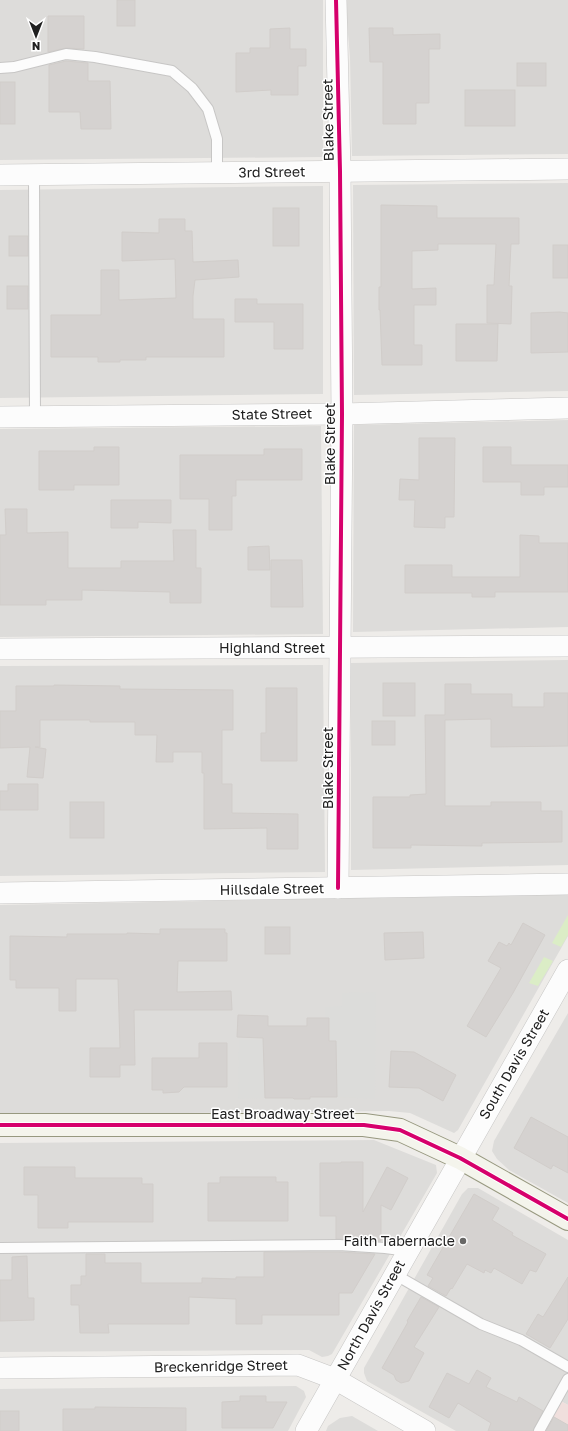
<svg xmlns="http://www.w3.org/2000/svg" width="568" height="1431" viewBox="0 0 568 1431" font-family="'Golos Text',sans-serif">
<rect width="100%" height="100%" fill="#eeece9"/>
<g fill="#dddcda">
<polygon points="0,0 323,0 323,157 0,160"/>
<polygon points="345,0 568,0 568,154 352,156 350,57"/>
<polygon points="568,183 568,391 354,395 353,185"/>
<polygon points="323,186 323,394 0,398 0,190"/>
<polygon points="568,420 568,627 353,632 354,425"/>
<polygon points="321,426 323,634 0,637 0,429"/>
<polygon points="568,660 568,865 351,870 351,663"/>
<polygon points="323,665 325,872 0,876 0,666"/>
<polygon points="550,894 568,895 568,936 458,1130 454,1133 410,1113 389,1111 0,1115 0,905"/>
<polygon points="568,1013 568,1203 509,1170 497,1159 492,1151 494,1141"/>
<polygon points="374,1140 436,1165 437,1173 332,1354 328,1356 322,1357 309,1350 0,1352 0,1143"/>
<polygon points="468,1188 478,1188 568,1240 568,1405 557,1399 539,1431 456,1431 367,1381 364,1373 364,1368 462,1194"/>
<polygon points="296,1386 304,1391 306,1397 288,1431 0,1431 0,1389"/>
<polygon points="352,1416 378,1431 326,1431 328,1426 340,1418"/>
</g>
<polygon fill="#f0dfdd" points="557,1399 568,1405 568,1431 539,1431"/>
<g fill="#dcdcda">
<polygon points="376,992 375,1099 337,1097 336,1042 329,1041 329,1018 325,1018 325,1007 342,1006 342,993"/>
<polygon points="239,1040 263,1040 265,1098 238,1099"/>
</g>
<g fill="#dbedc6">
<polygon points="568,915 568,935 561,947 552,943"/>
<polygon points="544,957 553,961 538,986 529,983"/>
</g>
<g fill="#d5d2d0" stroke="#d1cdca">
<rect x="117" y="0" width="18" height="26"/>
<polygon points="48,16 84,16 84,49 66,48 48,52"/>
<polygon points="290,28 290,49 306,49 306,66 298,66 298,95 271,95 271,90 236,92 236,53 250,53 250,48 270,48 270,29"/>
<polygon points="369,28 393,28 393,35 440,34 440,49 429,49 429,103 416,103 416,124 383,124 383,62 370,62"/>
<polygon points="66,61 88,63 88,81 110,81 111,129 81,129 80,112 49,112 49,65"/>
<rect x="517" y="63" width="29" height="23"/>
<rect x="0" y="82" width="15" height="42"/>
<rect x="465" y="90" width="50" height="36"/>
<polygon points="381,205 437,206 437,218 519,218 519,244 511,244 509,286 512,286 511,324 487,323 487,285 494,285 496,244 438,244 438,250 412,251 412,289 436,288 436,305 414,305 414,345 422,345 422,365 382,365 380,310 379,310 379,287 381,287"/>
<rect x="273" y="208" width="26" height="38"/>
<polygon points="159,219 185,219 185,231 192,231 193,262 238,260 239,277 195,280 193,296 193,319 224,319 224,357 146,357 146,360 120,360 120,362 98,362 98,357 51,357 51,315 101,315 101,270 119,270 119,300 176,298 175,259 122,261 122,232 159,233"/>
<rect x="9" y="236" width="19" height="20"/>
<rect x="553" y="245" width="15" height="33"/>
<rect x="7" y="286" width="21" height="23"/>
<polygon points="235,299 257,299 257,304 303,304 303,349 274,349 274,322 235,322"/>
<polygon points="560,312 568,313 568,352 531,353 531,313"/>
<polygon points="456,324 498,324 497,361 456,361"/>
<polygon points="419,438 455,438 454,517 445,517 445,528 414,527 415,500 399,500 400,479 419,480"/>
<polygon points="94,447 119,447 119,485 74,485 74,490 39,490 39,451 94,451"/>
<polygon points="483,447 511,447 511,465 568,465 568,487 544,487 544,495 521,495 521,482 483,482"/>
<polygon points="264,449 302,449 302,480 236,480 236,496 232,496 232,530 209,530 209,499 180,499 180,455 264,455"/>
<polygon points="111,500 171,500 171,523 138,522 138,528 111,528"/>
<polygon points="5,509 27,509 27,533 68,532 68,568 121,568 121,561 174,561 173,530 196,530 196,568 201,568 201,603 170,603 170,592 82,590 82,600 46,600 46,605 0,605 0,535 6,535"/>
<polygon points="520,535 539,536 539,543 568,543 568,592 495,592 495,597 472,597 472,593 405,593 405,565 452,565 452,577 520,577"/>
<polygon points="269,546 270,570 248,570 248,547"/>
<polygon points="271,560 302,560 303,607 271,607"/>
<rect x="383" y="683" width="32" height="33"/>
<polygon points="445,684 471,684 471,694 512,694 512,707 544,707 544,693 568,693 568,746 491,747 491,719 445,720 445,806 491,806 491,802 541,802 541,811 562,811 562,842 482,843 482,846 411,845 411,848 373,848 373,797 410,797 410,795 426,794 425,715 445,715"/>
<polygon points="54,685 120,686 120,689 233,690 233,730 222,730 222,784 232,784 232,813 298,814 298,849 267,849 267,828 204,829 204,773 202,773 202,752 173,752 173,762 156,762 157,735 135,735 135,722 90,722 90,720 40,720 40,747 35,747 46,749 43,778 27,777 30,747 0,748 0,711 16,711 16,686 54,686"/>
<polygon points="266,688 297,688 297,761 261,761 261,733 266,733"/>
<rect x="372" y="721" width="23" height="24"/>
<polygon points="8,784 38,784 38,810 0,810 0,791 8,791"/>
<rect x="70" y="802" width="34" height="36"/>
<polygon points="523,923 545,935 513,993 486,1037 467,1026 501,968 488,961 499,942 507,946 509,943 511,945"/>
<rect x="265" y="927" width="25" height="27"/>
<polygon points="160,929 225,929 225,933 227,933 227,961 178,961 177,992 231,991 232,1010 134,1010 135,1065 120,1065 120,1077 90,1077 90,1048 120,1048 118,979 76,979 76,1011 59,1011 59,988 16,988 16,980 10,980 10,936 67,937 67,934 127,934 127,933 160,934"/>
<polygon points="423,932 424,958 385,960 384,933"/>
<polygon points="238,1015 268,1016 268,1026 307,1026 307,1018 329,1018 329,1041 336,1041 337,1097 310,1097 310,1099 294,1099 293,1098 265,1098 263,1038 237,1037"/>
<polygon points="199,1043 227,1043 227,1087 184,1087 179,1092 163,1093 163,1090 152,1090 152,1058 199,1058"/>
<polygon points="391,1051 414,1052 456,1075 443,1101 419,1088 389,1087"/>
<polygon points="531,1117 568,1137 568,1173 553,1165 551,1169 514,1148"/>
<polygon points="341,1162 363,1162 363,1212 387,1167 408,1178 391,1210 381,1205 381,1241 336,1239 336,1216 320,1216 320,1163 341,1163"/>
<polygon points="24,1167 75,1167 75,1178 142,1178 142,1184 153,1184 153,1222 68,1222 68,1228 38,1228 38,1195 24,1195"/>
<polygon points="220,1177 276,1177 276,1182 288,1182 288,1221 208,1221 208,1183 220,1183"/>
<polygon points="474,1194 499,1208 492,1220 513,1233 512,1235 546,1254 536,1272 530,1270 522,1284 494,1268 491,1273 485,1270 484,1273 467,1264 452,1289 451,1288 446,1296 428,1286 433,1278 427,1275"/>
<polygon points="264,1252 339,1252 375,1254 352,1293 339,1293 339,1315 262,1315 262,1324 236,1324 236,1299 189,1297 189,1324 108,1324 109,1333 80,1333 79,1305 71,1305 71,1285 81,1285 81,1276 86,1276 86,1254 105,1254 105,1263 141,1263 141,1283 202,1283 202,1278 236,1279 236,1277 264,1277"/>
<polygon points="27,1256 28,1298 34,1298 34,1320 0,1321 0,1280 12,1280 12,1257"/>
<polygon points="568,1277 568,1319 550,1348 526,1334 538,1314 543,1317"/>
<polygon points="421,1297 439,1307 414,1347 424,1353 409,1381 401,1383 396,1380 394,1375 382,1368 408,1322 407,1321"/>
<polygon points="477,1370 491,1378 486,1387 517,1402 519,1397 543,1411 533,1431 488,1431 491,1423 458,1403 449,1418 429,1407 447,1373 469,1384"/>
<polygon points="240,1396 266,1396 266,1402 287,1402 273,1428 222,1428 222,1402 240,1401"/>
<polygon points="95,1407 186,1408 186,1431 63,1431 63,1409 95,1409"/>
<rect x="0" y="1411" width="19" height="20"/>
<polygon points="554,1417 568,1425 568,1431 546,1431"/>
</g>
<g fill="none" stroke-linecap="round" stroke-linejoin="round">
<defs>
<g id="lane">
<polyline points="0,68 14,67 66,54 95,57 172,71 192,88 208,109 217,139 217,173"/>
<polyline points="34,175 35,417"/>
<polyline points="0,1248 339,1245 385,1248 408,1251"/>
<polyline points="394,1274 481,1324 521,1340 568,1367"/>
<polyline points="539,1431 568,1379"/>
</g>
<g id="street">
<polyline points="336,0 340,171 342,414 338,888"/>
<polyline points="0,175 568,169"/>
<polyline points="0,417 342,414 568,408"/>
<polyline points="0,649 568,646"/>
<polyline points="0,893 568,884"/>
<polyline points="0,1368 298,1365 335,1379 425,1431"/>
<polyline points="306,1431 568,970"/>
</g>
<polyline id="secondary" points="0,1125 364,1125 400,1130 460,1158 568,1219"/>
</defs>
<use href="#lane" stroke="#c7c6c5" stroke-width="12"/>
<use href="#street" stroke="#c7c6c5" stroke-width="22"/>
<use href="#secondary" stroke="#97987f" stroke-width="24"/>
<use href="#lane" stroke="#fcfcfc" stroke-width="10"/>
<use href="#street" stroke="#fcfcfc" stroke-width="21"/>
<use href="#secondary" stroke="#f4f4ec" stroke-width="22"/>
<defs>
<g id="cycleway">
<polyline points="336,0 340,171 342,414 338,888"/>
<polyline points="0,1125 364,1125 400,1130 460,1158 568,1219"/>
</g>
</defs>
<use href="#cycleway" stroke="#fff" stroke-width="6"/>
<use href="#cycleway" stroke="#d6006c" stroke-width="4"/>
</g>
<circle fill="#686766" stroke="#fff" stroke-width="1.5" cx="463" cy="1241" r="4"/>
<g text-anchor="middle" stroke-width="3" stroke-linejoin="round" paint-order="stroke">
<g font-size="14" fill="#202020" stroke="#fff">
<text transform="translate(328 120) rotate(-91)" y="5">Blake Street</text>
<text transform="translate(272 172) rotate(-1)" y="5">3rd Street</text>
<text transform="translate(272 414) rotate(-1)" y="5">State Street</text>
<text transform="translate(330 444) rotate(-90)" y="5">Blake Street</text>
<text x="272" y="653">Highland Street</text>
<text transform="translate(328 768) rotate(-90)" y="5">Blake Street</text>
<text transform="translate(272 889) rotate(-1)" y="5">Hillsdale Street</text>
<text transform="translate(514 1064) rotate(-60)" y="5">South Davis Street</text>
<text x="283" y="1119">East Broadway Street</text>
<text transform="translate(371 1315) rotate(-61)" y="5">North Davis Street</text>
<text transform="translate(221 1366) rotate(-1)" y="5">Breckenridge Street</text>
</g>
<g font-size="14" fill="#202020" stroke="#fff" text-anchor="end">
<text x="455" y="1246">Faith Tabernacle</text>
</g>
</g>
<g transform="translate(36 36) rotate(180)" stroke="#ffffff" stroke-width="3" paint-order="stroke">
<path d="M0-3L7 15L0 10L-7 15Z" fill="#202020"/>
<text y="-6" font-size="11" font-weight="bold" text-anchor="middle" fill="#202020">N</text>
</g>
</svg>
